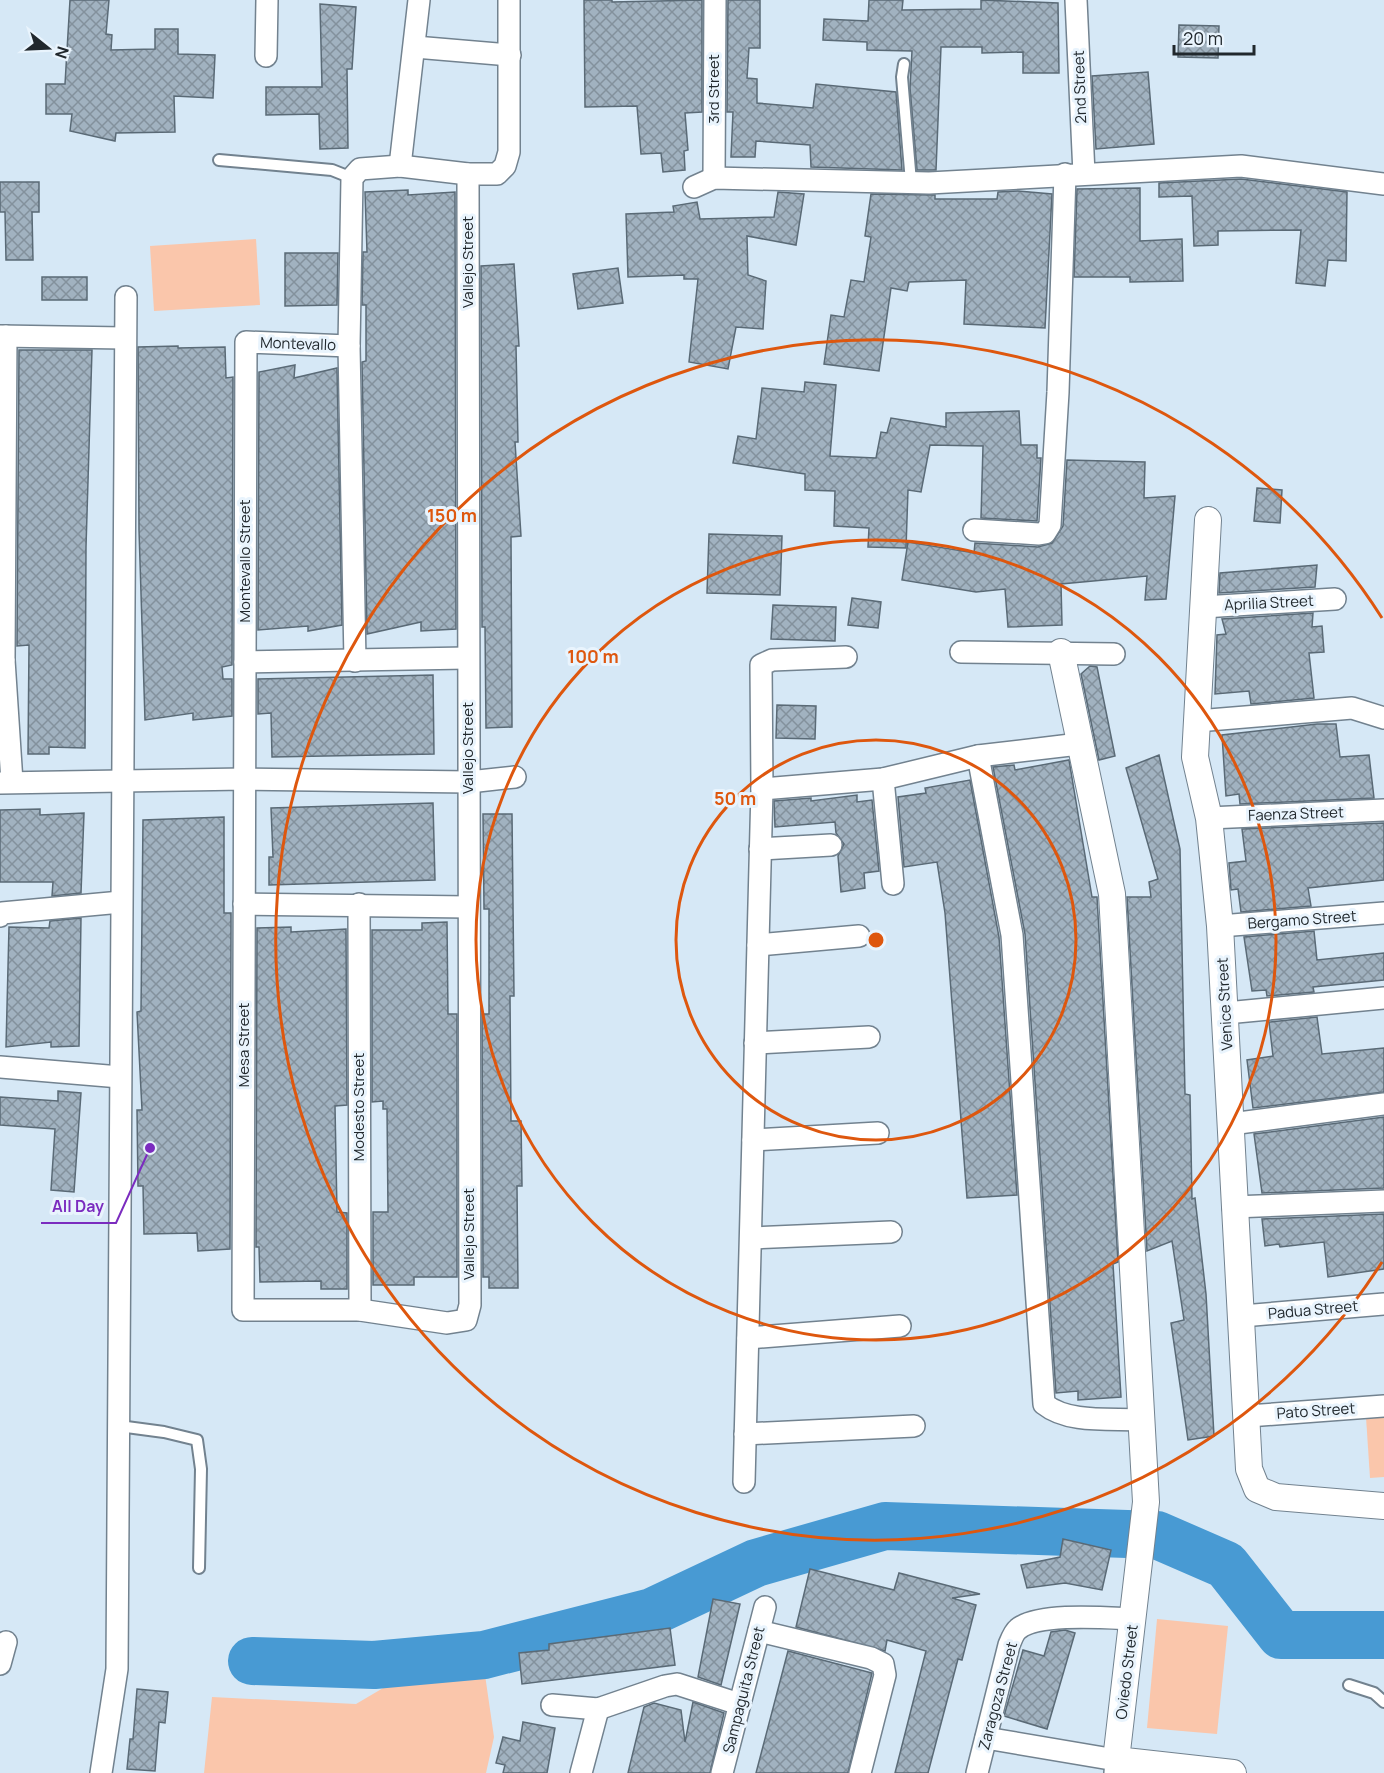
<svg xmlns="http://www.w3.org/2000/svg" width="1384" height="1773" viewBox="0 0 1384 1773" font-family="Manrope,sans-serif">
<defs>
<pattern id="building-cross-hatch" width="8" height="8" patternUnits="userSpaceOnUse" patternTransform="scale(1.5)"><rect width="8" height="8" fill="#a1b2c0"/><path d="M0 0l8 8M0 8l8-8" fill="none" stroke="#83919c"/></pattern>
</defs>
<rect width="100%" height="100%" fill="#d6e8f6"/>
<g fill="#fac6ab">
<polygon points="256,239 260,305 154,311 150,246"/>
<polygon points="1384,1416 1384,1477 1370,1478 1366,1417"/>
<polygon points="1157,1619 1228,1626 1217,1734 1147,1728"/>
<polygon points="518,1638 514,1654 484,1668 494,1737 486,1773 204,1773 212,1697 356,1704 412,1671 424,1639"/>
</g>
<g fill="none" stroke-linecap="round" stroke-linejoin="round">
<polyline stroke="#489ad3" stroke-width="48" points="252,1661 374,1665 484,1655 652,1612 756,1563 885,1526 1157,1535 1226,1565 1281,1635 1384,1635"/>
</g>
<g fill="url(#building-cross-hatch)" stroke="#5a6a76" stroke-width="1.5">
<polygon points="70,0 109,0 106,34 112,35 111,50 155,49 155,29 178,29 178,54 215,55 213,98 174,96 175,132 116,133 115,141 70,131 72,114 46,114 46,84 65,84"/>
<polygon points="584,0 612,0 612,2 702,0 702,112 685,113 688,150 684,151 685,170 663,172 661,153 641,154 637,106 585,107"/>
<polygon points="728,0 760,0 760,48 749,48 747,78 757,79 757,103 813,108 816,84 896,92 902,170 811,167 810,145 756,141 755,157 731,157 733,112 727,112"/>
<polygon points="869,0 903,0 902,10 981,9 981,0 1058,3 1059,73 1023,73 1023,52 982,53 982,47 941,47 936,170 917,170 910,88 912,51 867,50 867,42 823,40 824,19 868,21"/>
<polygon points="320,4 356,7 352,69 347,69 348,148 320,149 319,114 266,115 266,87 322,87"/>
<polygon points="1179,25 1219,26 1218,58 1178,57"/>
<polygon points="1148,72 1154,144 1096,149 1092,76"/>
<polygon points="1241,179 1347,192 1346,261 1328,260 1325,286 1296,283 1301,230 1218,231 1218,245 1194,246 1192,196 1159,197 1159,183"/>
<polygon points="0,182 39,182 39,212 32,212 33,260 6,260 5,212 0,212"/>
<polygon points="1140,188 1140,241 1182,239 1183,281 1130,282 1130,277 1074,277 1077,189"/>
<polygon points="408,190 408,195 455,192 456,629 421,631 421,622 367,634 362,362 366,361 366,305 362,305 363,252 367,252 365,192"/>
<polygon points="1018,191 1052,194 1045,328 964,324 966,280 909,282 907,291 891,288 879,371 824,364 831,315 844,317 851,280 864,282 871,237 865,236 871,194 935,195 935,199 997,199 998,192"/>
<polygon points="778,192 804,194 796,245 747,236 748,275 766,281 763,329 736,327 728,369 689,362 698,279 684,279 684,275 628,277 626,214 674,212 673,206 697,202 700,219 774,217"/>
<polygon points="285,253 338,253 337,305 285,306"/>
<polygon points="514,264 519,346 516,346 518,442 515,442 521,536 511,537 512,727 486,728 485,627 482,627 481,266"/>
<polygon points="618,268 623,303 578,309 573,274"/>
<rect x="42" y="277" width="45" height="23"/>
<polygon points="178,346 178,348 225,347 226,378 233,377 232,665 222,667 223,679 232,679 232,716 193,720 193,713 145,720 139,530 138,347"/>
<polygon points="19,350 92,350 86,547 85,748 49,747 49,754 28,754 29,645 17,646"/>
<polygon points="295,365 294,378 337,368 342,625 308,631 308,626 258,630 259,372"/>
<polygon points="805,382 836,385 830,456 876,458 881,432 887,433 891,418 946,427 946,413 1019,411 1021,445 1037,445 1037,458 1041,458 1037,521 981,518 983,446 930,445 921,492 908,490 906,548 868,547 869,528 834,526 835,491 805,490 805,474 733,463 738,436 756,439 762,388 804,392"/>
<polygon points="1067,460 1145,462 1144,498 1175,496 1166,599 1145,600 1147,576 1061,584 1062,625 1008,627 1005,589 976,592 902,580 908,542 974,553 975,543 1038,547 1052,543 1063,526"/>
<polygon points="1257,488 1282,490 1280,523 1254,521"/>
<polygon points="709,534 782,536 780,595 707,593"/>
<polygon points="1317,565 1315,587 1219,593 1220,573"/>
<polygon points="852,598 881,602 878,628 848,625"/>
<polygon points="773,605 836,607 835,641 771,639"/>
<polygon points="1313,613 1312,627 1322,626 1324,652 1309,653 1314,698 1251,704 1249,691 1215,694 1217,635 1226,634 1222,619"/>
<polygon points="1090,666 1097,667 1115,756 1099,760 1081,674"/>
<polygon points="433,675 434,754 272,757 271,713 258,714 258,679"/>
<polygon points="777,705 816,706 815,739 776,738"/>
<polygon points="1317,724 1336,724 1340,757 1369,755 1374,798 1240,804 1239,794 1226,796 1222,735"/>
<polygon points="1159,755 1180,849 1185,1094 1190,1095 1192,1199 1195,1198 1206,1294 1214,1436 1188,1440 1171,1323 1184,1320 1172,1241 1147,1251 1127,897 1151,897 1149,882 1158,879 1126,768"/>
<polygon points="1069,760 1092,897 1097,897 1118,1262 1113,1264 1121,1397 1078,1400 1078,1391 1056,1393 1025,934 993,767 1014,765 1015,770"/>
<polygon points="970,780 999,937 1017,1195 967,1198 945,913 937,862 904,867 898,797 926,793 925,788"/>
<polygon points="857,795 857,802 872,800 879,871 864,873 865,888 841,892 838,856 844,844 836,833 835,822 775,827 774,801 811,798 811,801"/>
<polygon points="433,803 435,880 269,885 269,857 273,857 271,808"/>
<polygon points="40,809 40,815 84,813 81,893 52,896 53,882 0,882 0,810"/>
<polygon points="483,814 512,814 514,996 510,996 511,1121 521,1121 522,1186 517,1186 518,1288 489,1288 489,1277 483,1277 482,1014 489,1014 489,909 484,909"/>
<polygon points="224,817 224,913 231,913 231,929 230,1249 198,1251 197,1233 144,1234 143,1186 138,1186 137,1110 142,1110 137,1012 141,1011 143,820"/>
<polygon points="1384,823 1384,880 1308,888 1311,906 1241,912 1238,889 1231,890 1229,863 1246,861 1242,829"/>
<polygon points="81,918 79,1046 51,1047 51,1042 6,1047 9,927 49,928 50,921"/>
<polygon points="447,922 448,1014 457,1014 457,1277 414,1277 414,1285 373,1285 373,1212 388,1212 387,1109 383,1109 383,1101 372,1102 372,930 422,930 422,923"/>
<polygon points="291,927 291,932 346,929 347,1105 335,1106 337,1212 347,1213 347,1289 321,1289 321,1281 260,1282 259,1247 256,1247 257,928"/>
<polygon points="1314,931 1317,960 1384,953 1384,980 1313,987 1314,992 1267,996 1266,990 1252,991 1244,937"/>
<polygon points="1317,1017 1322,1054 1384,1048 1384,1092 1253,1108 1247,1060 1273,1056 1269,1022"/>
<polygon points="58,1091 81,1093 74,1192 51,1190 55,1129 0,1125 0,1097 58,1101"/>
<polygon points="1384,1117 1384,1188 1262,1193 1254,1134"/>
<polygon points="1384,1214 1384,1269 1328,1277 1324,1242 1280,1247 1279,1244 1265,1246 1262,1219"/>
<polygon points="1063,1539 1111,1550 1102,1590 1065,1583 1027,1588 1021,1565 1060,1557"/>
<polygon points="810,1569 894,1590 899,1573 980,1594 952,1598 976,1605 962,1660 958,1659 928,1773 895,1773 926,1651 887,1640 885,1651 796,1627"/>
<polygon points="713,1599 740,1604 721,1685 698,1677"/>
<polygon points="670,1628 675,1665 522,1684 519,1653 549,1650 549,1644"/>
<polygon points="1065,1630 1075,1633 1047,1729 1004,1716 1023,1650 1044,1656 1051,1632"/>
<polygon points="788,1651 872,1673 848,1773 756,1773"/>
<polygon points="137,1689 168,1692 165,1723 159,1722 155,1771 127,1769 130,1739 133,1739"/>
<polygon points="693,1702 724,1713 710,1773 628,1773 644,1707 654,1703 681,1710 685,1742"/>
<polygon points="523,1722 555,1728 547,1773 503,1773 505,1765 496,1763 503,1737 520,1741"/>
</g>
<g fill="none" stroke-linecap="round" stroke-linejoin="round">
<defs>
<g id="service">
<polyline points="904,64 902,77 911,182"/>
<polyline points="219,160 332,170 352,178"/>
<polyline points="119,1426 164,1432 197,1440 201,1469 199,1568"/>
<polyline points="1349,1685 1374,1693 1384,1702"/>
</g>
<g id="minor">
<polyline points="1076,0 1084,174"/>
<polyline points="415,47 510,55"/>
<polyline points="266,56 267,0"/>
<polyline points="400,166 419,0"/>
<polyline points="714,178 715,0"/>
<polyline points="694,187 714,178 929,183 1241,166 1384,184"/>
<polyline points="0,336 124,338"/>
<polyline points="349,346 246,342 243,1310 360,1310 447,1323 466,1320 470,1305 468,174"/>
<polyline points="974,530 1039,534 1045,533 1050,525 1058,392 1065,174"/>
<polyline points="1203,607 1335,599"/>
<polyline points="961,652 1114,654"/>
<polyline points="0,660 4,660 6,336"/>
<polyline points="4,660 12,782"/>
<polyline points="355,661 349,346 352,178 360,169 400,166 468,174 497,174 505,166 509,152 509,0"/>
<polyline points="245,662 467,658"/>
<polyline points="1197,721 1352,708 1384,718"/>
<path d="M 978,756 L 1012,935 L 1044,1404 C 1069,1424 1111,1418 1142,1420"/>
<polyline points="883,779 893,884"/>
<polyline points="0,783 244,779 469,782 515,777"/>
<polyline points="762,789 761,665 772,660 846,657"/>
<polyline points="1209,818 1384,810"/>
<polyline points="760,849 831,845"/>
<polyline points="244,904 468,907"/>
<polyline points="359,904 360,1310"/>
<polyline points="0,916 2,913 121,902"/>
<polyline points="1220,926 1384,913"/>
<polyline points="758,945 859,936"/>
<polyline points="1226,1013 1384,998"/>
<polyline points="755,1043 869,1037"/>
<polyline points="0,1067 120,1077"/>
<polyline points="1231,1124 1384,1104"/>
<polyline points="753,1140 878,1133"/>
<polyline points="1233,1207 1384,1201"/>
<polyline points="751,1238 891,1232"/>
<polyline points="1242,1316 1384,1304"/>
<polyline points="748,1338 900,1326"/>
<polyline points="1248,1416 1384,1406"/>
<polyline points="745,1434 914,1426"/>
<polyline points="744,1482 762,789 883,779 978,756 1079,744"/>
<polyline points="759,1631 871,1658 883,1664 885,1675 860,1773"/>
<polyline points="0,1664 6,1642"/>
<polyline points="552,1705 598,1709 665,1686 677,1684 739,1704"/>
<polyline points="986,1738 1116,1760 1115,1773"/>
<polyline points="101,1773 117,1669 126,297"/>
<polyline points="581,1773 598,1709"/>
<polyline points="722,1773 765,1607"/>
<path d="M 977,1773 L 1009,1645 C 1011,1640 1014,1632 1018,1629 C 1038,1612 1108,1618 1134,1619"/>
</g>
<g id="tertiary">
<polyline points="1208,520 1195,757 1209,818 1220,926 1249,1469 1257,1489 1276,1497 1384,1506"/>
<polyline points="1061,652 1112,894 1146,1502 1116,1760 1233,1773"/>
</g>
</defs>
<use href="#service" stroke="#72828f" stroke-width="14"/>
<use href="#minor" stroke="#72828f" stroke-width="24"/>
<use href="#tertiary" stroke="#72828f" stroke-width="28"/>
<use href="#service" stroke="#fff" stroke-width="10"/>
<use href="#minor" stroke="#fff" stroke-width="21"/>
<use href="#tertiary" stroke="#fff" stroke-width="26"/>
</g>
<g fill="none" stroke="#de570e" stroke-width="3">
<circle cx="876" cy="940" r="200"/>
<circle cx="876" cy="940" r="400"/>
<path d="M1382 1262A600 600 0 1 1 1382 618"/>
</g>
<g text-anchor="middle" stroke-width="6" stroke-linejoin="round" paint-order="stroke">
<g font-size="15" fill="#21282d" stroke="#e9f4fd">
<text transform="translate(1080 87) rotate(-92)" y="5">2nd Street</text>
<text transform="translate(714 89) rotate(-90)" y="5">3rd Street</text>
<text transform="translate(468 262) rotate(-90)" y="5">Vallejo Street</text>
<text transform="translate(298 344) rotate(2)" y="5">Montevallo</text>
<text transform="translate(245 561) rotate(-90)" y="5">Montevallo Street</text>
<text transform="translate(1269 603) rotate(-3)" y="5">Aprilia Street</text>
<text transform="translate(468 748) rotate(-90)" y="5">Vallejo Street</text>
<text transform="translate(1296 814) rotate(-2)" y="5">Faenza Street</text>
<text transform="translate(1302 920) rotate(-4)" y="5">Bergamo Street</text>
<text transform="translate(1225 1004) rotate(-93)" y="5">Venice Street</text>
<text transform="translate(244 1045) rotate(-90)" y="5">Mesa Street</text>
<text transform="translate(359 1107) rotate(-90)" y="5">Modesto Street</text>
<text transform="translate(469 1234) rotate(-90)" y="5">Vallejo Street</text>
<text transform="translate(1313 1310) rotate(-5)" y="5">Padua Street</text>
<text transform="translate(1316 1411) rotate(-4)" y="5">Pato Street</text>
<text transform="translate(1127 1672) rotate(-83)" y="5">Oviedo Street</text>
<text transform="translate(744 1690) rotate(-76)" y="5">Sampaguita Street</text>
<text transform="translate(998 1696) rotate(-75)" y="5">Zaragoza Street</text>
</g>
</g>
<circle cx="876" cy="940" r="9" fill="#de570e" stroke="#e9f4fd" stroke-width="3"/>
<g font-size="18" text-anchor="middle" font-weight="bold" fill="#de570e" stroke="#e9f4fd" stroke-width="6" stroke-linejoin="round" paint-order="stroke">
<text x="452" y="522">150 m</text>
<text x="593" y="663">100 m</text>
<text x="735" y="805">50 m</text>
</g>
<path fill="none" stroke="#7b2cbf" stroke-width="2" d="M150 1148L116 1223H41"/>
<circle fill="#7b2cbf" stroke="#e9f4fd" stroke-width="2" cx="150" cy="1148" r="6"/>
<g font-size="16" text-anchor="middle" font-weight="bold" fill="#7b2cbf" stroke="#e9f4fd" stroke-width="6" stroke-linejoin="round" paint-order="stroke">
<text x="78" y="1212">All Day</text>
</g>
<g transform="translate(48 48) rotate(108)" stroke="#e9f4fd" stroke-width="4.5" paint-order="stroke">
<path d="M0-4.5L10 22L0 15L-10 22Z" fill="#21282d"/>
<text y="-9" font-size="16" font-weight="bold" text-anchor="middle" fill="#21282d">N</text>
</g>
<path d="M1174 45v9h80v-9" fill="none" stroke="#21282d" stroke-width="3"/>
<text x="1183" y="45" font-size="18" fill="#21282d" stroke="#e9f4fd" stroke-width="4.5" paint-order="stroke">20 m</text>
</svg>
